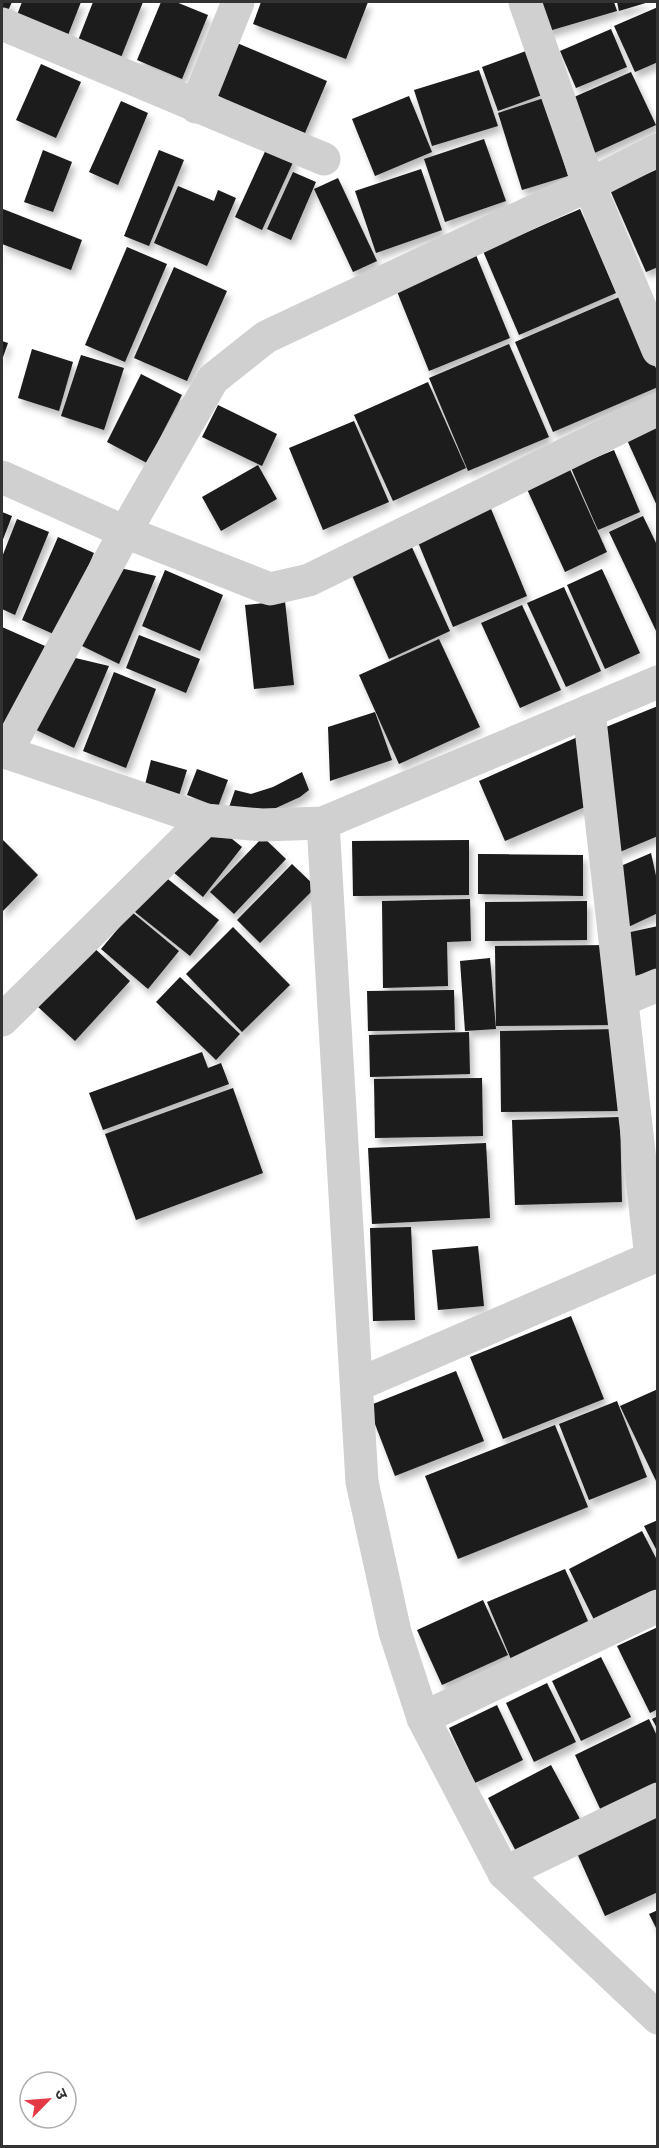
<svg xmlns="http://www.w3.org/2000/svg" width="659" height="2148" viewBox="0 0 659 2148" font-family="'Titillium Web','Noto Sans Devanagari',sans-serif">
<defs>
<filter id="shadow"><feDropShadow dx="3.5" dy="6" stdDeviation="3" flood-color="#0004"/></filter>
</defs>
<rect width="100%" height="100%" fill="#fff"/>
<g fill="#1a1a1a" filter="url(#shadow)">
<polygon points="2,2 12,2 7,13 2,11"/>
<polygon points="22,2 81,2 68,35 17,15"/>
<polygon points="93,2 143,2 120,60 77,43"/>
<polygon points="161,2 176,2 208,15 182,79 137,60"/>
<polygon points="261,2 368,2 346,59 253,24"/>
<polygon points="533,2 614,2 617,11 542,33"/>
<polygon points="617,2 649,2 619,11"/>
<polygon points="658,7 658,62 635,72 614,26"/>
<polygon points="611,29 627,67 576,88 560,51"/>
<polygon points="237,43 327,81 305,133 216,95"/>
<polygon points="526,51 542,95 498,111 482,67"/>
<polygon points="41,64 81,82 56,138 16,120"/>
<polygon points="479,70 498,126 432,146 414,90"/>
<polygon points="631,72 656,125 590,155 565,101"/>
<polygon points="409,96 432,152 375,176 352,119"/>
<polygon points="544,98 568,176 522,190 498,113"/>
<polygon points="121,101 148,113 118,185 89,172"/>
<polygon points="484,139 506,201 445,222 424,159"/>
<polygon points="268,145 295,158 262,230 235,217"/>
<polygon points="43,150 72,162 53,212 24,202"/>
<polygon points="159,150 184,160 149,246 124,236"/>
<polygon points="421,169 442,230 376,253 355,191"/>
<polygon points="658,169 658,267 646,272 610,190"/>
<polygon points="293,172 316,182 291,240 267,229"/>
<polygon points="338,178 377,261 353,272 314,189"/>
<polygon points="178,186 214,201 218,190 236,198 207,266 154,243"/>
<polygon points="3,209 82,240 71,270 2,244"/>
<polygon points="580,209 616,293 519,335 483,251"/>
<polygon points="127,247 167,264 125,362 85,345"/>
<polygon points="476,255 510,338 429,371 396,289"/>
<polygon points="174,267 227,291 187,381 134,358"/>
<polygon points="624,295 658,373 658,387 553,432 515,342"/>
<polygon points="2,341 8,343 2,360"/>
<polygon points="509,344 549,437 468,471 429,378"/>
<polygon points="32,349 73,362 59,411 18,398"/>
<polygon points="81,355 124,368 104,430 61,416"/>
<polygon points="141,374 182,395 147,463 107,442"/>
<polygon points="428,382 466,468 393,501 354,415"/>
<polygon points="218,405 277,434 262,466 202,437"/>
<polygon points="354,421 389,502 323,530 289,448"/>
<polygon points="658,426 658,508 627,440"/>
<polygon points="614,450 640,512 598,530 571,468"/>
<polygon points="258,465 277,499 221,531 202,497"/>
<polygon points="569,467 607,552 565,572 526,487"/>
<polygon points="489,504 527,596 453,627 415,535"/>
<polygon points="2,512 12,516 2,542"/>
<polygon points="643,516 658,547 658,635 609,532"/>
<polygon points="17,519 49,532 15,615 2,609 2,557"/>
<polygon points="58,537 94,553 58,636 22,620"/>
<polygon points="410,543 450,631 389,659 350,571"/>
<polygon points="120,568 156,576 119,664 78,644"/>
<polygon points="602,569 640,653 605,669 567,585"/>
<polygon points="165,570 223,595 200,651 142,626"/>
<polygon points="564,587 601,671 566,687 527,603"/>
<polygon points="285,601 294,685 254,689 245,605"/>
<polygon points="522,605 561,690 520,708 481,623"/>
<polygon points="2,627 45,646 10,728 2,725"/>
<polygon points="139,635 200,659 186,693 126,668"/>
<polygon points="439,639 480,727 399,764 359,675"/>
<polygon points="67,656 109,666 74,748 30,727"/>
<polygon points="114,672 156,689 126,768 83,751"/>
<polygon points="658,706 658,836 615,854 601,729"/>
<polygon points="375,712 392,760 330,781 328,727"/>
<polygon points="582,735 599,801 505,841 479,781"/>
<polygon points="151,760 187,770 177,802 143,793"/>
<polygon points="197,769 228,780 218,807 187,795"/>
<polygon points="302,772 309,790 300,797 265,813 227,813 235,790 251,794 273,787"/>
<polygon points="211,822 242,847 203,897 173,872"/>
<polygon points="263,837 286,859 234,914 210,892"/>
<polygon points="2,839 38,875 2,912"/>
<polygon points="469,840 469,895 353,896 352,841"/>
<polygon points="651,853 658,885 658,913 624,929 623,865"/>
<polygon points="478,854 583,855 583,896 478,894"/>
<polygon points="292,864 316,887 260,943 237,920"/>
<polygon points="159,872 219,920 190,956 130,908"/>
<polygon points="470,899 471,941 447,942 448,986 383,988 382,901"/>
<polygon points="587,901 587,940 485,941 485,902"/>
<polygon points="132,912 179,951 148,989 101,949"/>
<polygon points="658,926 658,970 635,976 626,933"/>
<polygon points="233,927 290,985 242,1032 186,974"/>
<polygon points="613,945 614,1025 496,1026 495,946"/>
<polygon points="92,946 130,981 75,1041 37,1006"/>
<polygon points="490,958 496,1029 465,1031 460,961"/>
<polygon points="180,977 240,1034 216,1060 156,1002"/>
<polygon points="454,990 455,1030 368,1031 367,991"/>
<polygon points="618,1029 619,1111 501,1112 500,1031"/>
<polygon points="469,1032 470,1074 370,1077 369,1035"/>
<polygon points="202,1052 208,1068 221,1063 229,1084 103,1130 89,1093"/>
<polygon points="482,1078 483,1136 375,1138 374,1079"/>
<polygon points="233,1088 263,1173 136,1220 105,1134"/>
<polygon points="620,1117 622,1202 515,1205 512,1120"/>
<polygon points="486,1143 490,1218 372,1224 368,1148"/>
<polygon points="411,1227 415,1320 373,1321 370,1228"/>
<polygon points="478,1246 484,1306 438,1310 432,1250"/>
<polygon points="571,1316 604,1399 503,1439 470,1357"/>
<polygon points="456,1371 484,1441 395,1476 368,1406"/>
<polygon points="658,1389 658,1485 620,1406"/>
<polygon points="617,1401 647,1477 589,1500 559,1424"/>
<polygon points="555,1425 588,1507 458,1559 425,1476"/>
<polygon points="658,1520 658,1553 644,1526"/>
<polygon points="642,1531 658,1562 658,1600 599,1630 569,1569"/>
<polygon points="565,1569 592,1630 513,1664 487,1602"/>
<polygon points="483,1600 508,1655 442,1685 417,1630"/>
<polygon points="658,1627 658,1709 650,1713 617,1646"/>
<polygon points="601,1657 631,1717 581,1741 552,1681"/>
<polygon points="547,1683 576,1742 534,1762 506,1703"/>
<polygon points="497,1705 523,1760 475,1783 449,1728"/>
<polygon points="658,1716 658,1730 652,1719"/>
<polygon points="649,1719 658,1738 658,1788 603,1815 575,1755"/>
<polygon points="551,1765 581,1821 518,1855 488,1798"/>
<polygon points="658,1803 658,1892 605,1916 572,1842"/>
<polygon points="658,1910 658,1932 649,1914"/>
</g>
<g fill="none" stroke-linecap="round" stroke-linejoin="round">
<g stroke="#d0d0d0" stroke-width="33">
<polyline points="525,2 589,185 658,350"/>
<polyline points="2,24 324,159"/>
<polyline points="196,107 238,2"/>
<polyline points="2,477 125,532 270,589 309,580 658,409"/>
<polyline points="589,711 651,1258"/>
<polyline points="2,751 205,820 262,825 323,823 658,682"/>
<polyline points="6,753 125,532 213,379 266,337 589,185 658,150"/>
<polyline points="323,823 362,1482 395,1632 423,1718 504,1873 658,2018"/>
<polyline points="622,1000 658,985"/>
<polyline points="2,1020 205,820"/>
<polyline points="357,1385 658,1255"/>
<polyline points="423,1718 658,1606"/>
<polyline points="504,1873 658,1799"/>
</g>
</g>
<rect width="659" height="2148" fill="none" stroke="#333333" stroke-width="6"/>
<g transform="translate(48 2100) rotate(65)"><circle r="28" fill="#ffffff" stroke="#adadad" stroke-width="1.5"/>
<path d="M0-4.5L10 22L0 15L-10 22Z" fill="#e63946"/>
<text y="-9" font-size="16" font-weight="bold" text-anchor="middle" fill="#333333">उ</text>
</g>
</svg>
